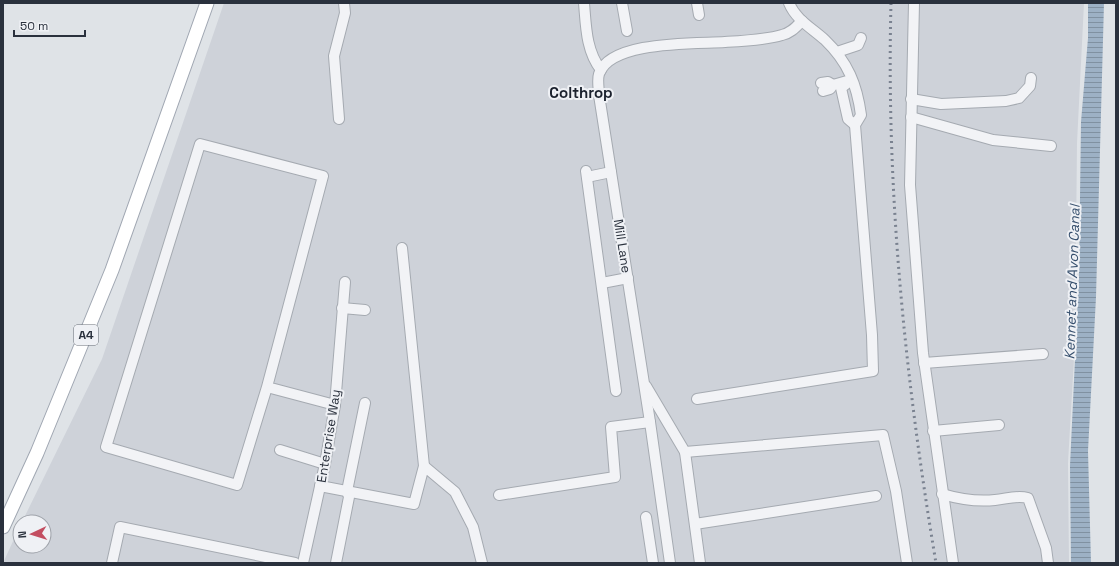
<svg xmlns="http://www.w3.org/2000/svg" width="1119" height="566" viewBox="0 0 1119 566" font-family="'Space Grotesk',sans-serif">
<defs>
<pattern id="water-rules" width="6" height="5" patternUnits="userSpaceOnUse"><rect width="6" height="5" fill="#9db1c5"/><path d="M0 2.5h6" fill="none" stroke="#8091a1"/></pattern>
</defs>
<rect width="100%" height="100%" fill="#dfe3e7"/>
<polygon fill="#ced2d9" points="224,3 1084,3 1077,143 1075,341 1068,463 1069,563 3,563 20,526 20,546 44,546 44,522 22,522 102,359"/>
<polygon fill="url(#water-rules)" points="1088,3 1104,3 1096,297 1088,451 1091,563 1071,563 1070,466 1079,274 1081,122 1088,38"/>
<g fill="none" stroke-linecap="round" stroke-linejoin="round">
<defs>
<g id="minor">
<path d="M 584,3 C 586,26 586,51 601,70"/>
<polyline points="622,3 627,31"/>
<polyline points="697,3 699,15"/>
<polyline points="914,3 910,185 923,353 953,563"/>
<polyline points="837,52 858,45 861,38"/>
<polyline points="851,80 841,88 848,119 855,125"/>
<polyline points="821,83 828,82 833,85"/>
<polyline points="823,91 830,89 833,85 847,81"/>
<polyline points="911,99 941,104 1006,101 1019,98 1030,86 1031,78"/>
<polyline points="911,117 993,140 1051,146"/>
<polyline points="339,119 334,56 345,13 344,3"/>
<polyline points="586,171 616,391"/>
<polyline points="587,177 611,172"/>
<polyline points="402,248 424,466"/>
<polyline points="602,283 628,278"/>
<polyline points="342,308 365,310"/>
<polyline points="924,363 1043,354"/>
<polyline points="646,386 685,452 883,435 896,491 907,563"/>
<polyline points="267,387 323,176 200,144 106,447 237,485 267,387 335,405"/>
<path d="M 697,399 L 873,371 L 872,335 L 855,125 L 861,115 C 857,85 848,62 825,40 C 812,28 796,20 789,3"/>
<polyline points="933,431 999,425"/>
<polyline points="280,450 325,464"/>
<polyline points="685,452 700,563"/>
<polyline points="320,486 414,504 424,466 455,492 473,527 482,563"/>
<path d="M 942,494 C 959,499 977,502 995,500 C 1007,499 1016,495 1028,498 L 1046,548 L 1048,563"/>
<polyline points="499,495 615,477 611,427 650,422"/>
<polyline points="646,517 653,563"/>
<polyline points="695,524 876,496"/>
<polyline points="112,563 120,527 295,563"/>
<polyline points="303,563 325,464 335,405 345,282"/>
<polyline points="336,563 349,497 347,491 365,403"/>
<path d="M 670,563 L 650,422 L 599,95 C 599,89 597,80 599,74 C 610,40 697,44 725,42 C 743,41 765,40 782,35 C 791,33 796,27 802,21"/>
</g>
<polyline id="major" points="3,527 37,453 112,270 207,3"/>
</defs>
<use href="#minor" stroke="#a5aab1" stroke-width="12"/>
<use href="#major" stroke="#a0a7b2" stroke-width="15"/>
<use href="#minor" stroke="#f2f3f6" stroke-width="10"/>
<use href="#major" stroke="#fff" stroke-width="13"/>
<path stroke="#7a8290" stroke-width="3" stroke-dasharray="2 4" stroke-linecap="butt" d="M 891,3 C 886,191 905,378 936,563"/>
</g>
<g text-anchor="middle" stroke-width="4" stroke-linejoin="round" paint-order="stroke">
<rect fill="#eff1f5" stroke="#656b74" stroke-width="1" x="74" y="325" width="24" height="20" rx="3"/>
<g font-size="12" font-weight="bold" fill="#2a313d">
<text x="86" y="339">A4</text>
</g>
<g font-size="13" fill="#2a313d" stroke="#eff1f5">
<text transform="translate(623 246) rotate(81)" y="5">Mill Lane</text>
<text transform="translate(328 436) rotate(-81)" y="5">Enterprise Way</text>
</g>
<g font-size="14" font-style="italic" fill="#37506e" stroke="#eff1f5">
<text transform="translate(1072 282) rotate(-88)" y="5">Kennet and Avon Canal</text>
</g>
<g font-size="15" font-weight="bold" fill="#1c222e" stroke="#eff1f5">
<text x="581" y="98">Colthrop</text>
</g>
</g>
<rect width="1119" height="566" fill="none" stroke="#2a313d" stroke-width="8"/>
<g transform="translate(32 534) rotate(266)"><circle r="19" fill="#eff1f5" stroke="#a0a4ab"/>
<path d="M0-3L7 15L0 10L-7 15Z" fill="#c34e61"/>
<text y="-6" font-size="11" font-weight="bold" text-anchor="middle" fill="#2a313d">N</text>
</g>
<path d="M14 30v6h71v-6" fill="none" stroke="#2a313d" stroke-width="2"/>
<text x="20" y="30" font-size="12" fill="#2a313d" stroke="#eff1f5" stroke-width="3" paint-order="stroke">50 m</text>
</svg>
